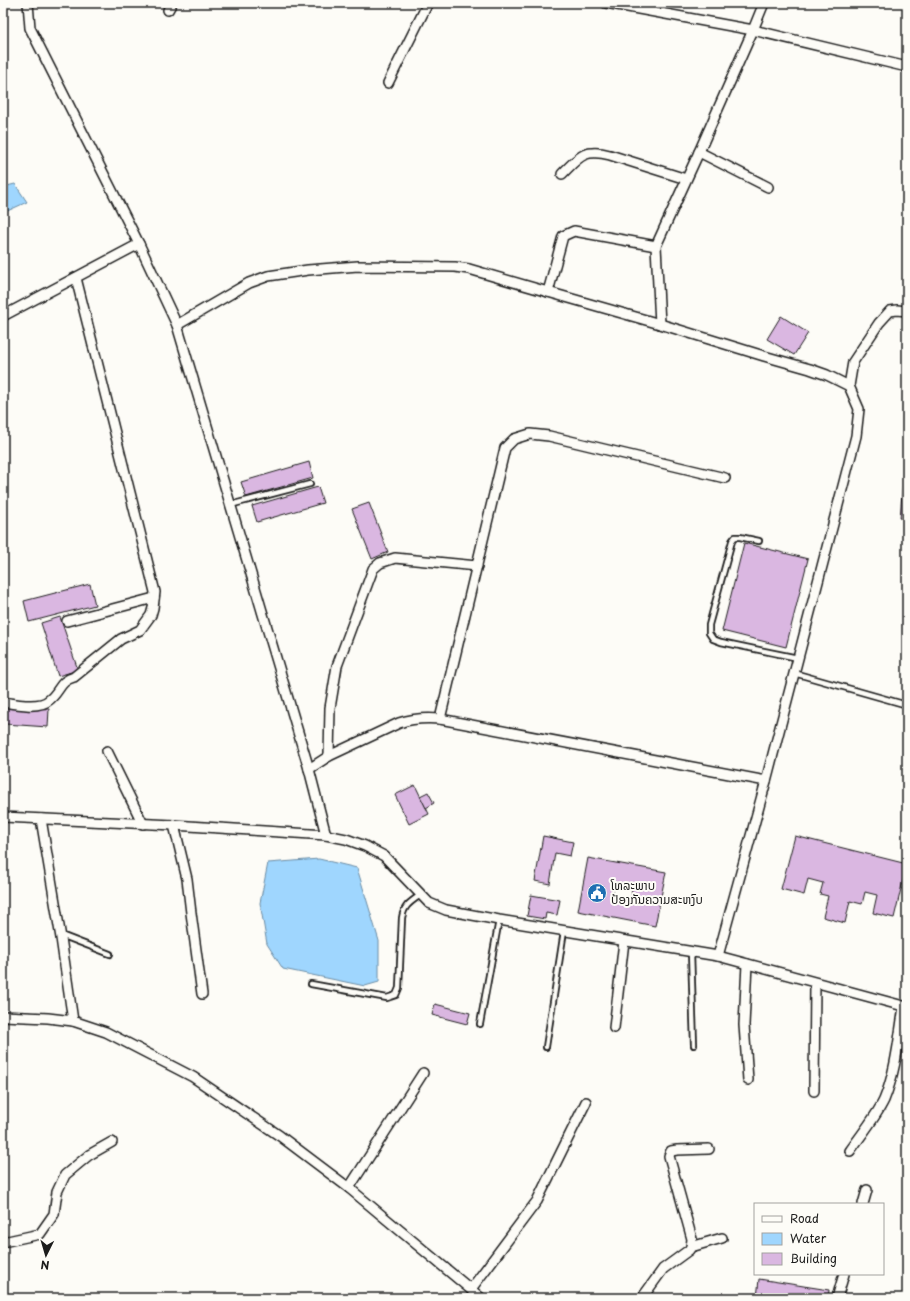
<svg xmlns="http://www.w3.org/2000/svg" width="910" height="1301" viewBox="0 0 910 1301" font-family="'Playpen Sans','Noto Sans Lao',sans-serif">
<rect width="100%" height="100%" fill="#fdfcf7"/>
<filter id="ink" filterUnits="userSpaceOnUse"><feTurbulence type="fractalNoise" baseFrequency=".025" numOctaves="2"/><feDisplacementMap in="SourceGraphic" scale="8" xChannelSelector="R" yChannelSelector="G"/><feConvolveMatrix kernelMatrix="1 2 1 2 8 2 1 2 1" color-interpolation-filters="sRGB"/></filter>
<g filter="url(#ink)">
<g fill="#9fd6fe" stroke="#6b8ca4">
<polygon points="15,184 27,202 3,213 3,187"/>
<polygon points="319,859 357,868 379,941 379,982 365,986 283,969 267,944 260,903 268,863"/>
</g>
<g fill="#dab7e1" stroke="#1c1c1c" fill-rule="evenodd">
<polygon points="781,316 808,333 794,355 767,339"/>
<polygon points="907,432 907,518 900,518"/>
<polygon points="309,462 313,478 246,497 241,482"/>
<polygon points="318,487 323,503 257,522 252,506"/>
<polygon points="369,503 388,552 372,559 352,509"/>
<polygon points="744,543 808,559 786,647 722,631"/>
<polygon points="90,584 95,605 29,622 24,601"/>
<polygon points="60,617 78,670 58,676 41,623"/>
<polygon points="6,706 49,709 48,727 5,724"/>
<polygon points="415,785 429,814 409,824 395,795"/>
<polygon points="428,792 434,803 426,808 420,796"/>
<polygon points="543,836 573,842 570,856 555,853 550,884 535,881"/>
<polygon points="795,836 907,864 894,918 873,913 877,895 865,892 862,904 850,901 845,923 823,917 828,896 820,894 823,883 808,879 804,895 781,889"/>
<path d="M 588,858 L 666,872 L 655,926 L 578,911 ZM 614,885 L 632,888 L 631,900 L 612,897 Z"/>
<polygon points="531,895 560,900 557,915 546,913 545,919 527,916"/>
<polygon points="435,1004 470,1013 467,1024 432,1015"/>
<polygon points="759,1279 829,1290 828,1298 757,1298"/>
</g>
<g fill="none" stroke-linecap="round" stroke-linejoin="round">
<defs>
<g id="service">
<polyline points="230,505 310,484"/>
<polyline points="759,541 740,537 735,537 732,541 709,625 709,633 713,639 721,642 798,658"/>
<polyline points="794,673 907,705"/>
<polyline points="61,935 110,954"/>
<polyline points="691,952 694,1045"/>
<path d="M 311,984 L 387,998 L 396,995 L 399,988 L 402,918 C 404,905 410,903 420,895"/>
<polyline points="480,1024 499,920"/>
<polyline points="546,1047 564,931"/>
</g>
<g id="minor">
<polyline points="28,3 30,28 139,244 177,325 309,769 326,835"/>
<polyline points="606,3 753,30 907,67"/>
<polyline points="168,10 172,3"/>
<polyline points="388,83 428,3"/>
<polyline points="699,152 768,187"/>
<path d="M 562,174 C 579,157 584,148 610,155 L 686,179"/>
<polyline points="548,292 563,236 574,231 656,246"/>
<polyline points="3,316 139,244"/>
<polyline points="660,324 656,246 699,152 753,30 764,3"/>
<polyline points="177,325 249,283 268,276 308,270 358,266 455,267 469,269 548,292 660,324 764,356 810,369 827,375 849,386 859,409 856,436 766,781 718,956"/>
<polyline points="849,386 853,362 879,323 890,311 897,310 907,311"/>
<polyline points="67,621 154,598"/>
<path d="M 3,702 C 15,704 40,709 49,700 C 60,692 59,681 74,677 L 121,639 L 140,630 L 151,615 L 153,608 L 155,592 L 76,278"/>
<polyline points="440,719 505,448 514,439 530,434 549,436 725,478"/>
<polyline points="107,751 143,824"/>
<polyline points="329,756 330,708 337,666 373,569 380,563 395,558 477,566"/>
<path d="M 309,769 L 329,756 L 399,723 C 413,718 426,718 440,719 L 766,781"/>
<polyline points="3,817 174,825 326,835 346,839 365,846 384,856 429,903 446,910 499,920 718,956 907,1007"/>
<polyline points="41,819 61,938 73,1021"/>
<polyline points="174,825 187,879 191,913 202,994"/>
<polyline points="747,964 744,1025 748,1080"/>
<polyline points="3,1016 48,1018 73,1021 106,1032 193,1077 280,1136 349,1188 481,1298"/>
<polyline points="614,1028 624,941"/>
<polyline points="814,1091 815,983"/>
<path d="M 850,1151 C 861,1135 876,1117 884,1100 C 896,1071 899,1037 904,1007"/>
<polyline points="349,1188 423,1073"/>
<polyline points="863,1204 867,1190"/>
<polyline points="3,1242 40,1234 54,1214 57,1192 65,1175 89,1155 112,1142"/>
<polyline points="691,1247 692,1239 669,1156 671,1151 677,1150 709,1149"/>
<polyline points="471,1289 537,1201 586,1102"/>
<polyline points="642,1298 663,1269 689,1250 691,1247 722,1238"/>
<polyline points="837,1298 844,1274"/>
</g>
</defs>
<use href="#service" stroke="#1c1c1c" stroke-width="8"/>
<use href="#minor" stroke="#1c1c1c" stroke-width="12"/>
<use href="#service" stroke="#fdfcf7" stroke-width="4.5"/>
<use href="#minor" stroke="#fdfcf7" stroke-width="9"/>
</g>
</g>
<defs>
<symbol id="civic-disc" viewBox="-11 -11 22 22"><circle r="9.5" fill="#1f6fb2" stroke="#fdfcf7"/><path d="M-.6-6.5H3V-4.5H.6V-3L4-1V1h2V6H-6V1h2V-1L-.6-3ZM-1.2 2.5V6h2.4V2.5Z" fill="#fff"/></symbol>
</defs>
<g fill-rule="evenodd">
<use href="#civic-disc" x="586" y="882" width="22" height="22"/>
</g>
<g text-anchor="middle" stroke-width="4" stroke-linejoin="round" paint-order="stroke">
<g font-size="12" fill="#1c1c1c" stroke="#fdfcf7" text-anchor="start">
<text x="611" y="890">ໂທລະພາບ<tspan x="611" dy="14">ປ້ອງກັນຄວາມສະຫງົບ</tspan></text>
</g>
</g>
<rect width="910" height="1301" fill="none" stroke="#fdfcf7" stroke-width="16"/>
<rect x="8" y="8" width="894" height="1285" fill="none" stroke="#1c1c1c" stroke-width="1.5" filter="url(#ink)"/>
<rect x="754" y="1203" width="130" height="72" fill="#fdfcf7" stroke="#a3a29f"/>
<rect x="762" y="1216" width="20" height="6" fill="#fdfcf7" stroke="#a3a29f"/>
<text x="790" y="1223" font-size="12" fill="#1c1c1c">Road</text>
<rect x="762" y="1233" width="20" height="12" fill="#9fd6fe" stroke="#a3a29f"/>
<text x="790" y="1243" font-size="12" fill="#1c1c1c">Water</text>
<rect x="762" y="1253" width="20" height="12" fill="#dab7e1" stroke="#a3a29f"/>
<text x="790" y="1263" font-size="12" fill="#1c1c1c">Building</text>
<g transform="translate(46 1255) rotate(185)" stroke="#fdfcf7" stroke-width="3" paint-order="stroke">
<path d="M0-3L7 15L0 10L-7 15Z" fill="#1c1c1c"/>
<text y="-6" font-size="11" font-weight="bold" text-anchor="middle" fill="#1c1c1c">N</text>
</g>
</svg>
